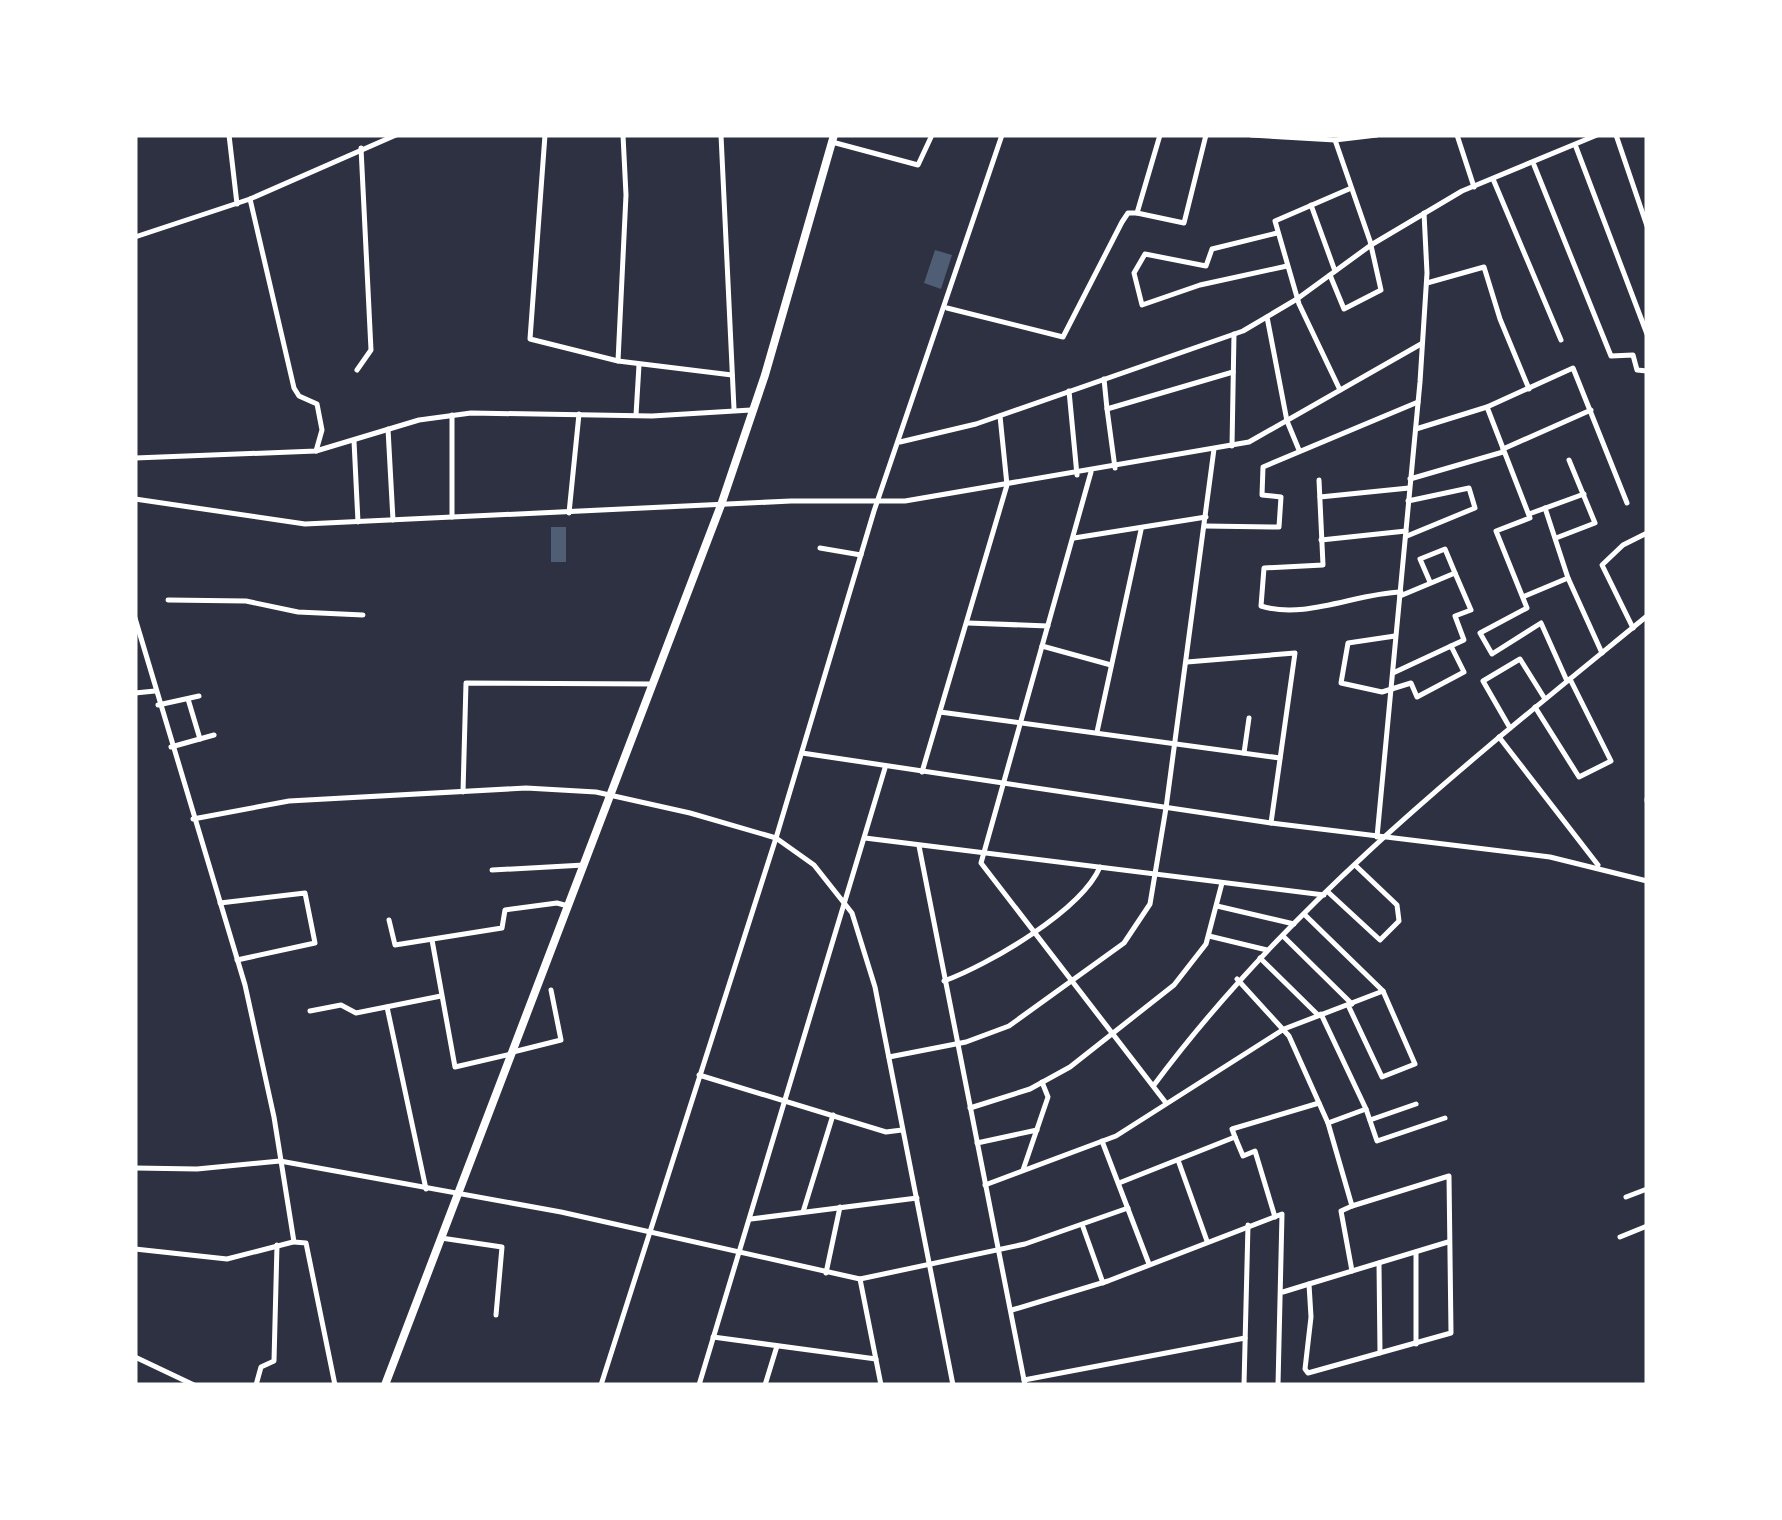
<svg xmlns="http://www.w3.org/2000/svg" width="1782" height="1520" viewBox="0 0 1782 1520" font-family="Barlow,sans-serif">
<rect width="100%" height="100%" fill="#2d3142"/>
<g fill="#4f5d75">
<polygon points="935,250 952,255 941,289 924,283"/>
<rect x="551" y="527" width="15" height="35"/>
</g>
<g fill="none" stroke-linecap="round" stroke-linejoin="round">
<g stroke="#fff" stroke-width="5">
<polyline points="229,135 237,204"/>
<polyline points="545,135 530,339 618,361 732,375"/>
<polyline points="721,135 734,409"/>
<polyline points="1251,135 1335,140 1377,135"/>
<polyline points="1457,135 1474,187"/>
<polyline points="1616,135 1647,226"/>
<polyline points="832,142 918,165 932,135"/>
<polyline points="1576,147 1647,334"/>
<polyline points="1534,165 1611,356 1633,355 1637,370 1647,371"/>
<polyline points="1493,179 1561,340"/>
<polyline points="250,199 294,388 299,396 317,404 322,430 316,451"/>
<polyline points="1311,205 1335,271"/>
<polyline points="1137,213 1184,223 1206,135"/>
<polyline points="1277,233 1212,249 1206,266 1145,254 1134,273 1142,305 1200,285 1287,266"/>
<polyline points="135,237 250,199 396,135"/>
<polyline points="1330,275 1344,309 1381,290 1370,241 1335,140"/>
<polyline points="1427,283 1484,267 1500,319 1529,389"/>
<polyline points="947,308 1063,337 1122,222 1128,213 1137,213 1160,135"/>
<polyline points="1267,317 1287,421 1299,450"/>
<polyline points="618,361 626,195 623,135"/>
<polyline points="357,370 371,350 361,148"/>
<polyline points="1104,379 1107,409 1233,372"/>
<polyline points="1340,390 1299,304 1275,221 1349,189"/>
<polyline points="1069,391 1077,475"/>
<polyline points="1487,407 1530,518 1496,531 1527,608 1480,633 1492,654 1541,623 1567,681"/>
<polyline points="1107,409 1115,468"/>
<polyline points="636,415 639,365"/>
<polyline points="388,429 393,520"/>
<polyline points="1416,429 1487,407 1573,368 1627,503"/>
<polyline points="354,441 358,522"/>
<polyline points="900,442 976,424 1243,331 1297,299 1371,245 1462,191 1597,135"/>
<polyline points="1232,446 1234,334"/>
<polyline points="1503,449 1591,410"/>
<polyline points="135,458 316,451 419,420 471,413 652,416 751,410"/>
<polyline points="1091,472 981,863 1166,1103"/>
<polyline points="1410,479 1503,452"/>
<path d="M 1319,480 L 1323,565 L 1264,568 L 1261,606 C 1305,620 1357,593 1401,592"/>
<polyline points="1320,497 1409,488"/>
<polyline points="135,499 305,524 791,501 905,501 1249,442 1421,344"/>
<polyline points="1545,508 1568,578 1602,653"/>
<polyline points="569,513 579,414"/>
<polyline points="1529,514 1584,494"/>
<polyline points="452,517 452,415"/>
<polyline points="1205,526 1279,527 1281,497 1262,495 1263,467 1418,402"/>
<polyline points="1407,536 1475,508 1469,488 1408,501"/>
<polyline points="1074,538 1206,517"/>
<polyline points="1556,538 1595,523 1569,460"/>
<polyline points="1321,540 1406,531"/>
<polyline points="820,548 861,555"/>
<polyline points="1430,582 1420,559 1445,549 1455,573"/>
<polyline points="1400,596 1455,573 1471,610 1455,616 1464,640 1451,646"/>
<polyline points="1525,596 1568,578"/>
<polyline points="168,600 246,601 298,612 363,615"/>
<polyline points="135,618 245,985 274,1117 294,1242 306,1243 335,1385"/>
<polyline points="968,623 1048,626"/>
<polyline points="1633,628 1602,565 1623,545 1647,533"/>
<polyline points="1042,646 1111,665"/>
<polyline points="1187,662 1295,653 1271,823"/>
<polyline points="1393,673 1451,646 1464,672 1417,697 1411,683 1382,692 1341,683 1348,643 1395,636"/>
<polyline points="135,693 155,691"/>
<polyline points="188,699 200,739"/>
<polyline points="158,705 199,696"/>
<polyline points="1535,707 1579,777 1611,761 1570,679"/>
<polyline points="940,712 1280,758"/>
<polyline points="1510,728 1483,681 1520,659 1545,699"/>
<polyline points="1097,732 1141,530"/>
<polyline points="1499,737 1598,865"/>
<polyline points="171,747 214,735"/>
<polyline points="802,753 1271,823 1550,857 1647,881"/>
<polyline points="1244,753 1249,718"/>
<polyline points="922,772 1007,485 1000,416"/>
<polyline points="463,792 466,683 653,684"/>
<polyline points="1647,799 1647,801"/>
<polyline points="1166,808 1214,449"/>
<polyline points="1377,837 1420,382 1427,273 1424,213"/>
<polyline points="865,838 1324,895"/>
<polyline points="919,846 1025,1385"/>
<polyline points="492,870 584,865"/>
<polyline points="1328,892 1380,940 1399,921 1397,905 1355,865"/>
<polyline points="220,903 305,893 315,943 237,960"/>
<polyline points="1217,906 1294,924"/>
<polyline points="1305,915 1383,991 1415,1064 1382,1077 1348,1005"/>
<polyline points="389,920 395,945 502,928 505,910 557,903 568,906"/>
<polyline points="1209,936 1267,950"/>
<polyline points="1283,936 1352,1004"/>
<polyline points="432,940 455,1067 511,1054"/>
<polyline points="1260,958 1318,1015"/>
<polyline points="1237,979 1289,1036 1328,1123 1352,1206 1449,1176 1451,1333 1308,1373 1305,1369 1311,1317 1309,1284 1448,1242"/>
<path d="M 944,981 C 988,965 1081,911 1100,867"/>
<polyline points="387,1007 426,1189"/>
<polyline points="310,1011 341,1005 356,1013 441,996"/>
<polyline points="1321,1014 1366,1109 1328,1123"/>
<polyline points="513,1052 561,1040 551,990"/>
<polyline points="699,1075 886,1132 902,1130"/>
<path d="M 1154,1085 C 1290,902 1471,760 1647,616"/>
<polyline points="970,1108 1030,1089 1070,1067 1174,985 1206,944 1222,883"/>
<polyline points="1366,1109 1377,1141 1445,1118"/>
<polyline points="1370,1120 1416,1104"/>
<polyline points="1235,1137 1243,1156 1255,1151 1275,1217"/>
<polyline points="1102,1141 1149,1264"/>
<polyline points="977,1143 1037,1130"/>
<polyline points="1178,1160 1207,1241"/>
<polyline points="135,1168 197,1169 280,1161 561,1212 860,1279 1025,1244 1128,1208"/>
<polyline points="1023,1170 1048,1097 1042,1082"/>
<polyline points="1119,1183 1235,1137 1232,1129 1319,1103"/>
<polyline points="985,1185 1116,1136 1284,1029 1383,991"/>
<polyline points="1626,1197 1647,1189"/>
<polyline points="803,1212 833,1115"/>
<polyline points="751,1219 917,1198"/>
<polyline points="1083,1227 1103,1283"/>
<polyline points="1620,1237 1647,1226"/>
<polyline points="441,1238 502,1247 496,1315"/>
<polyline points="135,1249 227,1259 293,1242"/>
<polyline points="1416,1252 1416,1344"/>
<polyline points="1379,1263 1380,1353"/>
<polyline points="1352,1271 1341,1211 1352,1206"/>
<polyline points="826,1273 840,1207"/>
<polyline points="860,1279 881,1385"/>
<polyline points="1283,1292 1309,1284"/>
<polyline points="1012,1310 1108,1281 1282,1214 1278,1385"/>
<polyline points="713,1337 876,1359"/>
<polyline points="135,1357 194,1385"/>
<polyline points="1024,1380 1245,1338"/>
<polyline points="256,1385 261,1367 274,1361 277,1245"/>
<polyline points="601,1385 776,838 874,511 1002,135"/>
<polyline points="699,1385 885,768"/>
<polyline points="765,1385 777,1346"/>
<polyline points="1244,1385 1248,1225"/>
</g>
<g stroke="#fff" stroke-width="5">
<polyline points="193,819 289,801 526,788 596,792 690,813 776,838 814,865 852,913 875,987 953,1385"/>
<polyline points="889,1057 966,1042 1009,1026 1124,943 1150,904 1166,808"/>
</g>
<polyline stroke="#fff" stroke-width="8" points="385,1385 721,505 765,375 834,135"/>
</g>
<rect width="1782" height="1520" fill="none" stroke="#ffffff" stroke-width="275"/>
</svg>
